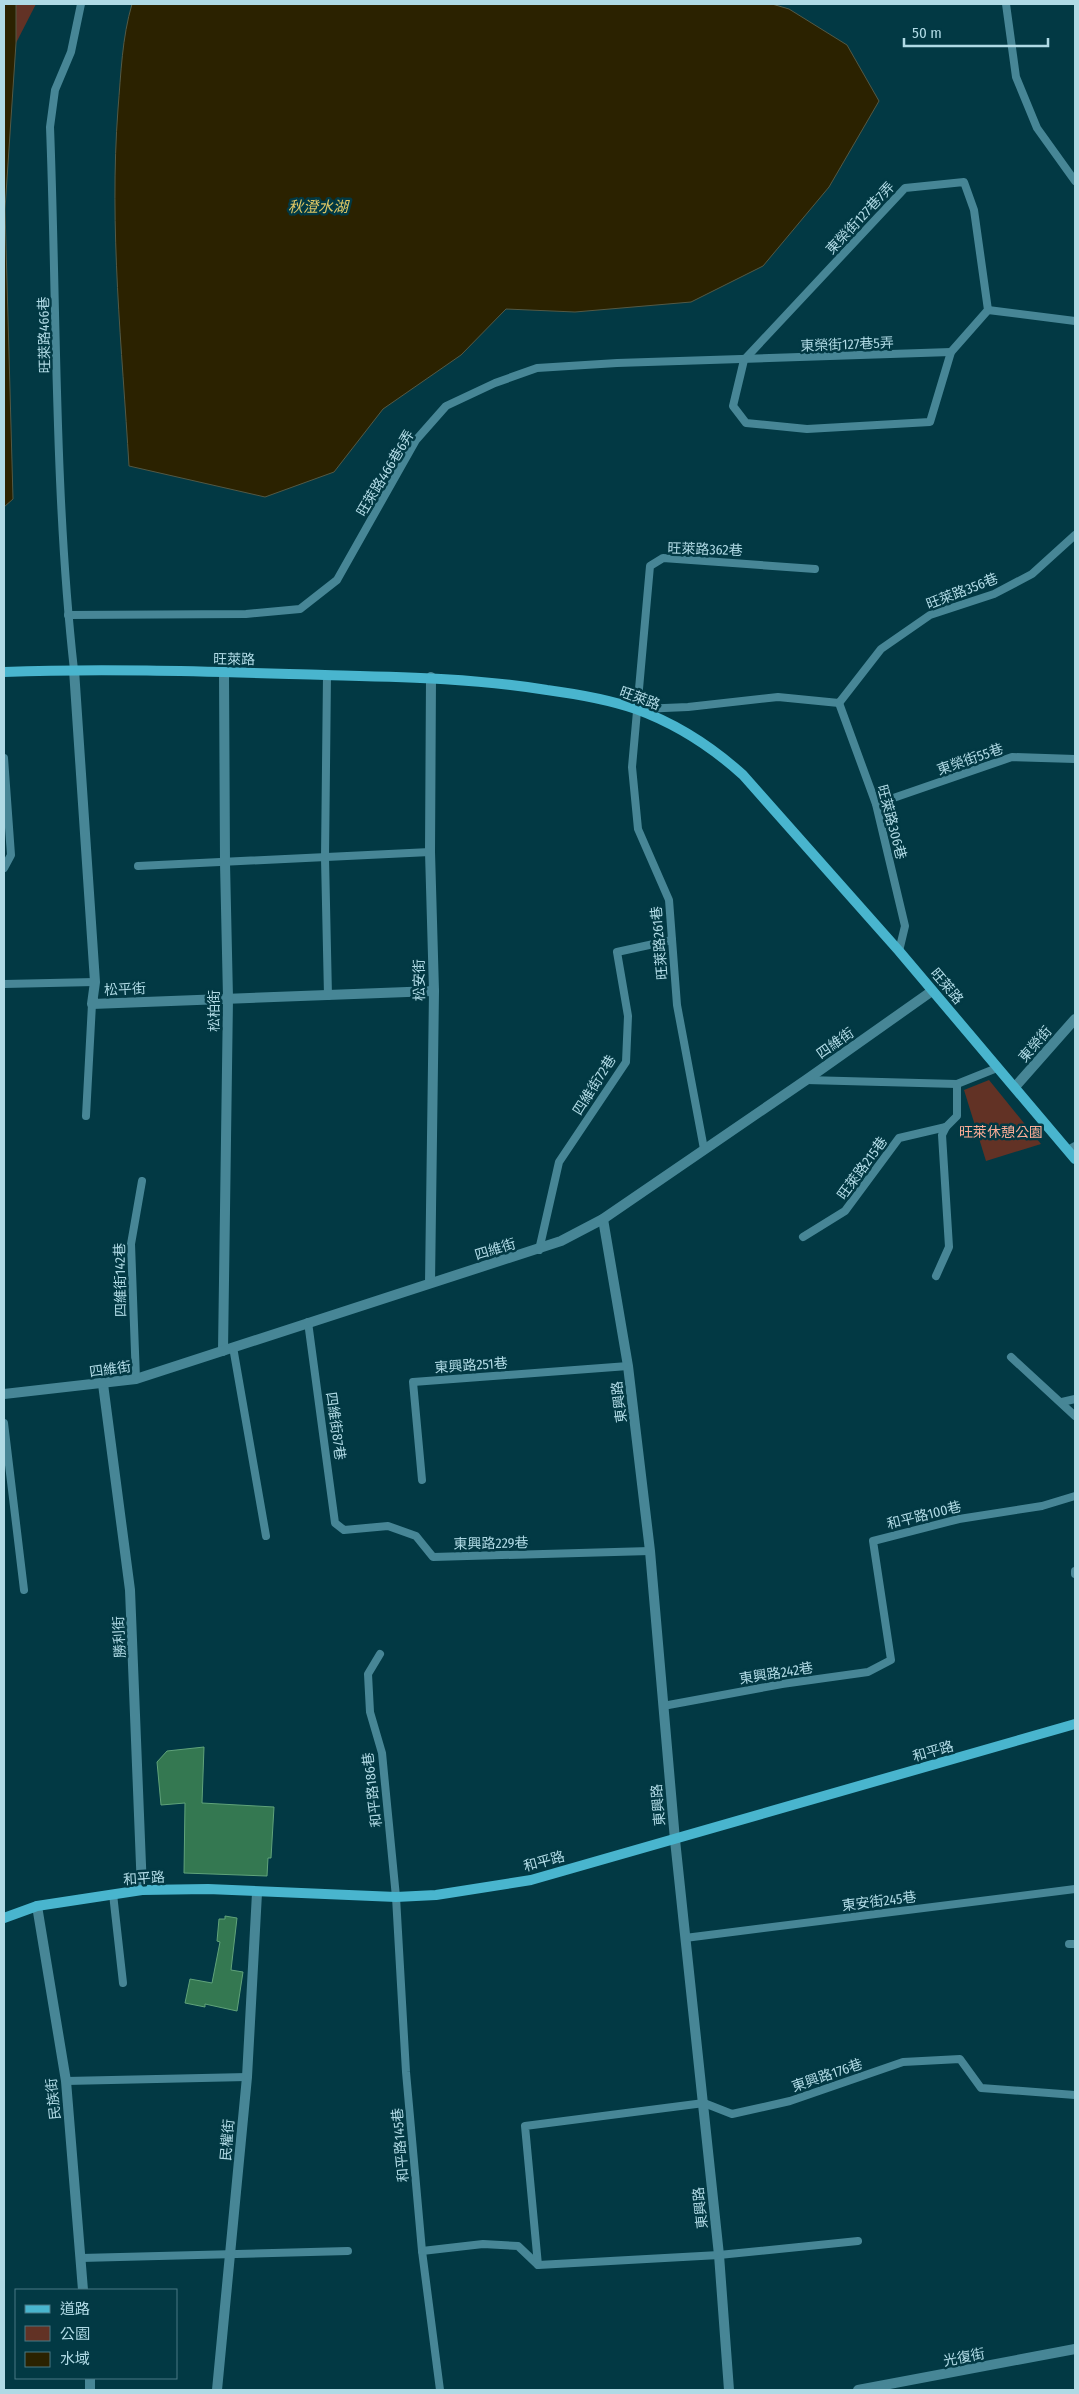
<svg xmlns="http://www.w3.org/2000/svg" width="1079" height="2394" viewBox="0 0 1079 2394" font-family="'Fira Sans Condensed','Noto Sans TC',sans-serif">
<rect width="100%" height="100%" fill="#023944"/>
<g fill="#623225">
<polygon points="16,4 36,4 16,43"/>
<polygon points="989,1080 1041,1144 986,1161 964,1090"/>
</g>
<g fill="#2b2200" stroke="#535945">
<polygon points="4,4 16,4 16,43 5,209 13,499 4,507"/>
<path d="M 132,4 L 772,4 L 789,9 L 847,45 L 879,101 L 829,187 L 763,266 L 691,302 L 575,312 L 506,309 L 461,355 L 383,409 L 334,472 L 265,497 L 129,466 C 122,347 109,228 118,109 C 121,73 122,38 132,4 Z"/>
</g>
<g fill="#347851" stroke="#60a37a">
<polygon points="204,1747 202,1803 274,1807 271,1858 268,1858 267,1876 184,1873 185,1803 161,1805 157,1762 167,1751"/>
<polygon points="225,1916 237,1918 231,1970 243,1972 237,2011 205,2004 205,2007 185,2003 190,1979 212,1983 220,1942 217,1941 219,1919 225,1919"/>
</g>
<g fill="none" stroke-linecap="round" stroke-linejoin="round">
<g stroke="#478696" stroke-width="8">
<polyline points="1006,4 1016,77 1037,128 1075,181"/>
<polygon points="964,182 974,210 988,310 951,352 930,422 807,429 746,423 733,406 744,360 905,188"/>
<polyline points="988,310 1075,321"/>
<polyline points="68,615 246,614 300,609 337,580 416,440 446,406 495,383 537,368 617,363 951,352"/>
<path d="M 74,670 C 54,490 57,308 50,127 L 55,90 L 71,52 L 81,4"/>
<polyline points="327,675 325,858 328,996"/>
<polyline points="839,703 876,804 905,926 899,951"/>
<polyline points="641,709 688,707 778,697 839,703 881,649 930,615 994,594 1032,574 1075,535"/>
<polyline points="4,758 11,855 4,868"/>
<polyline points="876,804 1012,757 1075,759"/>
<polyline points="138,866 430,852"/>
<polyline points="4,984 95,982"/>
<polyline points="806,1080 957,1084"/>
<polyline points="86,1116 92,1004"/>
<polyline points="704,1149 677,1005 669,900 638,829 632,767 650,566 663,558 815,569"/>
<polyline points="1068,1150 1075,1146"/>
<polyline points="803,1237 845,1211 899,1138 946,1127 957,1116 957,1084 997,1068"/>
<polyline points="539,1250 559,1162 626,1062 628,1016 617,952 672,940"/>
<polyline points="936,1276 949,1247 942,1135 946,1127"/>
<polyline points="308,1322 335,1523 344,1530 388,1526 416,1536 433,1557 650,1551"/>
<polyline points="233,1347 266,1536"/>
<polyline points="1011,1357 1075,1416"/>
<polyline points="136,1379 131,1244 142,1181"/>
<polyline points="1062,1402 1075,1399"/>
<polyline points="4,1423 24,1590"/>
<polyline points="422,1480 413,1382 628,1366"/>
<polyline points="1075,1571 1075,1574"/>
<polyline points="380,1654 368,1674 370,1712 382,1753 396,1897 406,2072 422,2251 440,2390"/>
<polyline points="663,1706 782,1684 868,1672 891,1660 873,1541 959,1519 1042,1506 1075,1496"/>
<polyline points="113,1894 123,1983"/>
<polyline points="685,1938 1075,1889"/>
<polyline points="1069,1944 1075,1944"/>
<polyline points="66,2081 247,2077"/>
<polyline points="422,2251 483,2244 518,2246 538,2265 719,2255 858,2241"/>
<polyline points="81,2258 348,2251"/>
<polyline points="538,2265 525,2126 704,2103 732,2114 790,2101 903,2062 960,2059 981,2088 1075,2095"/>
</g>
<g stroke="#478696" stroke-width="10">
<polyline points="74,670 95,982 92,1004 434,991"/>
<polyline points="1015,1087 1075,1019"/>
<polyline points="603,1219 628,1366 650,1551 675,1840 719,2255 729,2390"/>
<polyline points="430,1283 434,991 430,852 431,677"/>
<polyline points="223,1351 228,998 225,863 224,672"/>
<polyline points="103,1384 130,1590 142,1890"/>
<polyline points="4,1394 136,1379 561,1241 603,1219 806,1080 932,991"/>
<polyline points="37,1906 66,2081 83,2290"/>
<polyline points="90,2378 90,2390"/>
<polyline points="217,2390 247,2077 257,1893"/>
<polyline points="858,2390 1075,2349"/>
</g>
<g stroke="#49b5ce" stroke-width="10">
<path d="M 4,672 C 111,668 218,672 325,675 C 400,677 473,678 547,690 C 577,694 607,699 636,709 C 677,724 711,746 743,775 L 899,951 L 1075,1159"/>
<polyline points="4,1918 37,1906 142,1890 208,1889 396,1897 436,1895 531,1880 1075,1724"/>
</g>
</g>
<g text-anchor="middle" stroke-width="5" stroke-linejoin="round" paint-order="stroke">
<g font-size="14" fill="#b0dae5" stroke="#023944">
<text transform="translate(860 218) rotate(-47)" y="5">東榮街127巷7弄</text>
<text transform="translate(44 335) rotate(-91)" y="5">旺萊路466巷</text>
<text transform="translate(847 344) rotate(-2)" y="5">東榮街127巷5弄</text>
<text transform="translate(385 473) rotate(-59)" y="5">旺萊路466巷6弄</text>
<text transform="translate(705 549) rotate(2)" y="5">旺萊路362巷</text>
<text transform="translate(962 591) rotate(-21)" y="5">旺萊路356巷</text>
<text transform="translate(234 659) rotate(1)" y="5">旺萊路</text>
<text transform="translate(640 698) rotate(20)" y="5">旺萊路</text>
<text transform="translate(970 759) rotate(-19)" y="5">東榮街55巷</text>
<text transform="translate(892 822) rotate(75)" y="5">旺萊路306巷</text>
<text transform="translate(659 943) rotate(-95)" y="5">旺萊路261巷</text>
<text transform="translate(419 980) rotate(-91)" y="5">松安街</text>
<text transform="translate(947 986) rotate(50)" y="5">旺萊路</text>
<text transform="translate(125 989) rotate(-3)" y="5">松平街</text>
<text transform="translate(214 1011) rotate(-90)" y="5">松柏街</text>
<text transform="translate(835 1043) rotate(-35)" y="5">四維街</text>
<text transform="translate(1035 1044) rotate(-49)" y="5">東榮街</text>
<text transform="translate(594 1085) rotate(-58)" y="5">四維街72巷</text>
<text transform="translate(862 1168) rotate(-54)" y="5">旺萊路215巷</text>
<text transform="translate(495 1249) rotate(-17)" y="5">四維街</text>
<text transform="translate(120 1280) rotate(-91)" y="5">四維街142巷</text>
<text transform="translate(471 1365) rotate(-4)" y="5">東興路251巷</text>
<text transform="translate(110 1369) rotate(-8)" y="5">四維街</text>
<text transform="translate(619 1402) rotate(-97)" y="5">東興路</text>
<text transform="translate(336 1426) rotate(82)" y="5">四維街87巷</text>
<text transform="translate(924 1515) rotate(-14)" y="5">和平路100巷</text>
<text transform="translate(491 1543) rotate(-1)" y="5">東興路229巷</text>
<text transform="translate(119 1637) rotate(-93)" y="5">勝利街</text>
<text transform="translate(776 1673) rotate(-9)" y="5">東興路242巷</text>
<text transform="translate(933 1751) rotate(-16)" y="5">和平路</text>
<text transform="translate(372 1790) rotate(-97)" y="5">和平路186巷</text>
<text transform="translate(658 1805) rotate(-95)" y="5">東興路</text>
<text transform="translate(544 1861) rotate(-15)" y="5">和平路</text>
<text transform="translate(144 1878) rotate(-4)" y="5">和平路</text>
<text transform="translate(879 1901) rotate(-7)" y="5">東安街245巷</text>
<text transform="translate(827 2075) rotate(-19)" y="5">東興路176巷</text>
<text transform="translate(53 2099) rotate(-96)" y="5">民族街</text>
<text transform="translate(227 2140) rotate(-85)" y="5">民權街</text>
<text transform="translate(400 2145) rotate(-95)" y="5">和平路145巷</text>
<text transform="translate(700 2208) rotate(-96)" y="5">東興路</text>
<text transform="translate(964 2357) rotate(-11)" y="5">光復街</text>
</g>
<g font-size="14" fill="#fcad97" stroke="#023944">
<text x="1001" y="1137">旺萊休憩公園</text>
</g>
<g font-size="15" font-style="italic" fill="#dfc764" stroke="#023944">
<text x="318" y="212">秋澄水湖</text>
</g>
</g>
<rect width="1079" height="2394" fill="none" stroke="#b0dae5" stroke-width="10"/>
<rect x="15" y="2289" width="162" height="90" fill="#023944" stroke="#487984"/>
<rect x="25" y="2305" width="25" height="8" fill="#49b5ce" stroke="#487984"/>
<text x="60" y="2314" font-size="15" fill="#b0dae5">道路</text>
<rect x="25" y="2326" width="25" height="15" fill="#623225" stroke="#487984"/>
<text x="60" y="2339" font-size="15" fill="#b0dae5">公園</text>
<rect x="25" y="2352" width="25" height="15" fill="#2b2200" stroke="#487984"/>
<text x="60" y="2364" font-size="15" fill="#b0dae5">水域</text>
<path d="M904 38v8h144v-8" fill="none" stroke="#b0dae5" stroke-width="2.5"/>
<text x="912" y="38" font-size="15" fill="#b0dae5" stroke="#023944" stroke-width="4" paint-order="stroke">50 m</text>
</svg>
